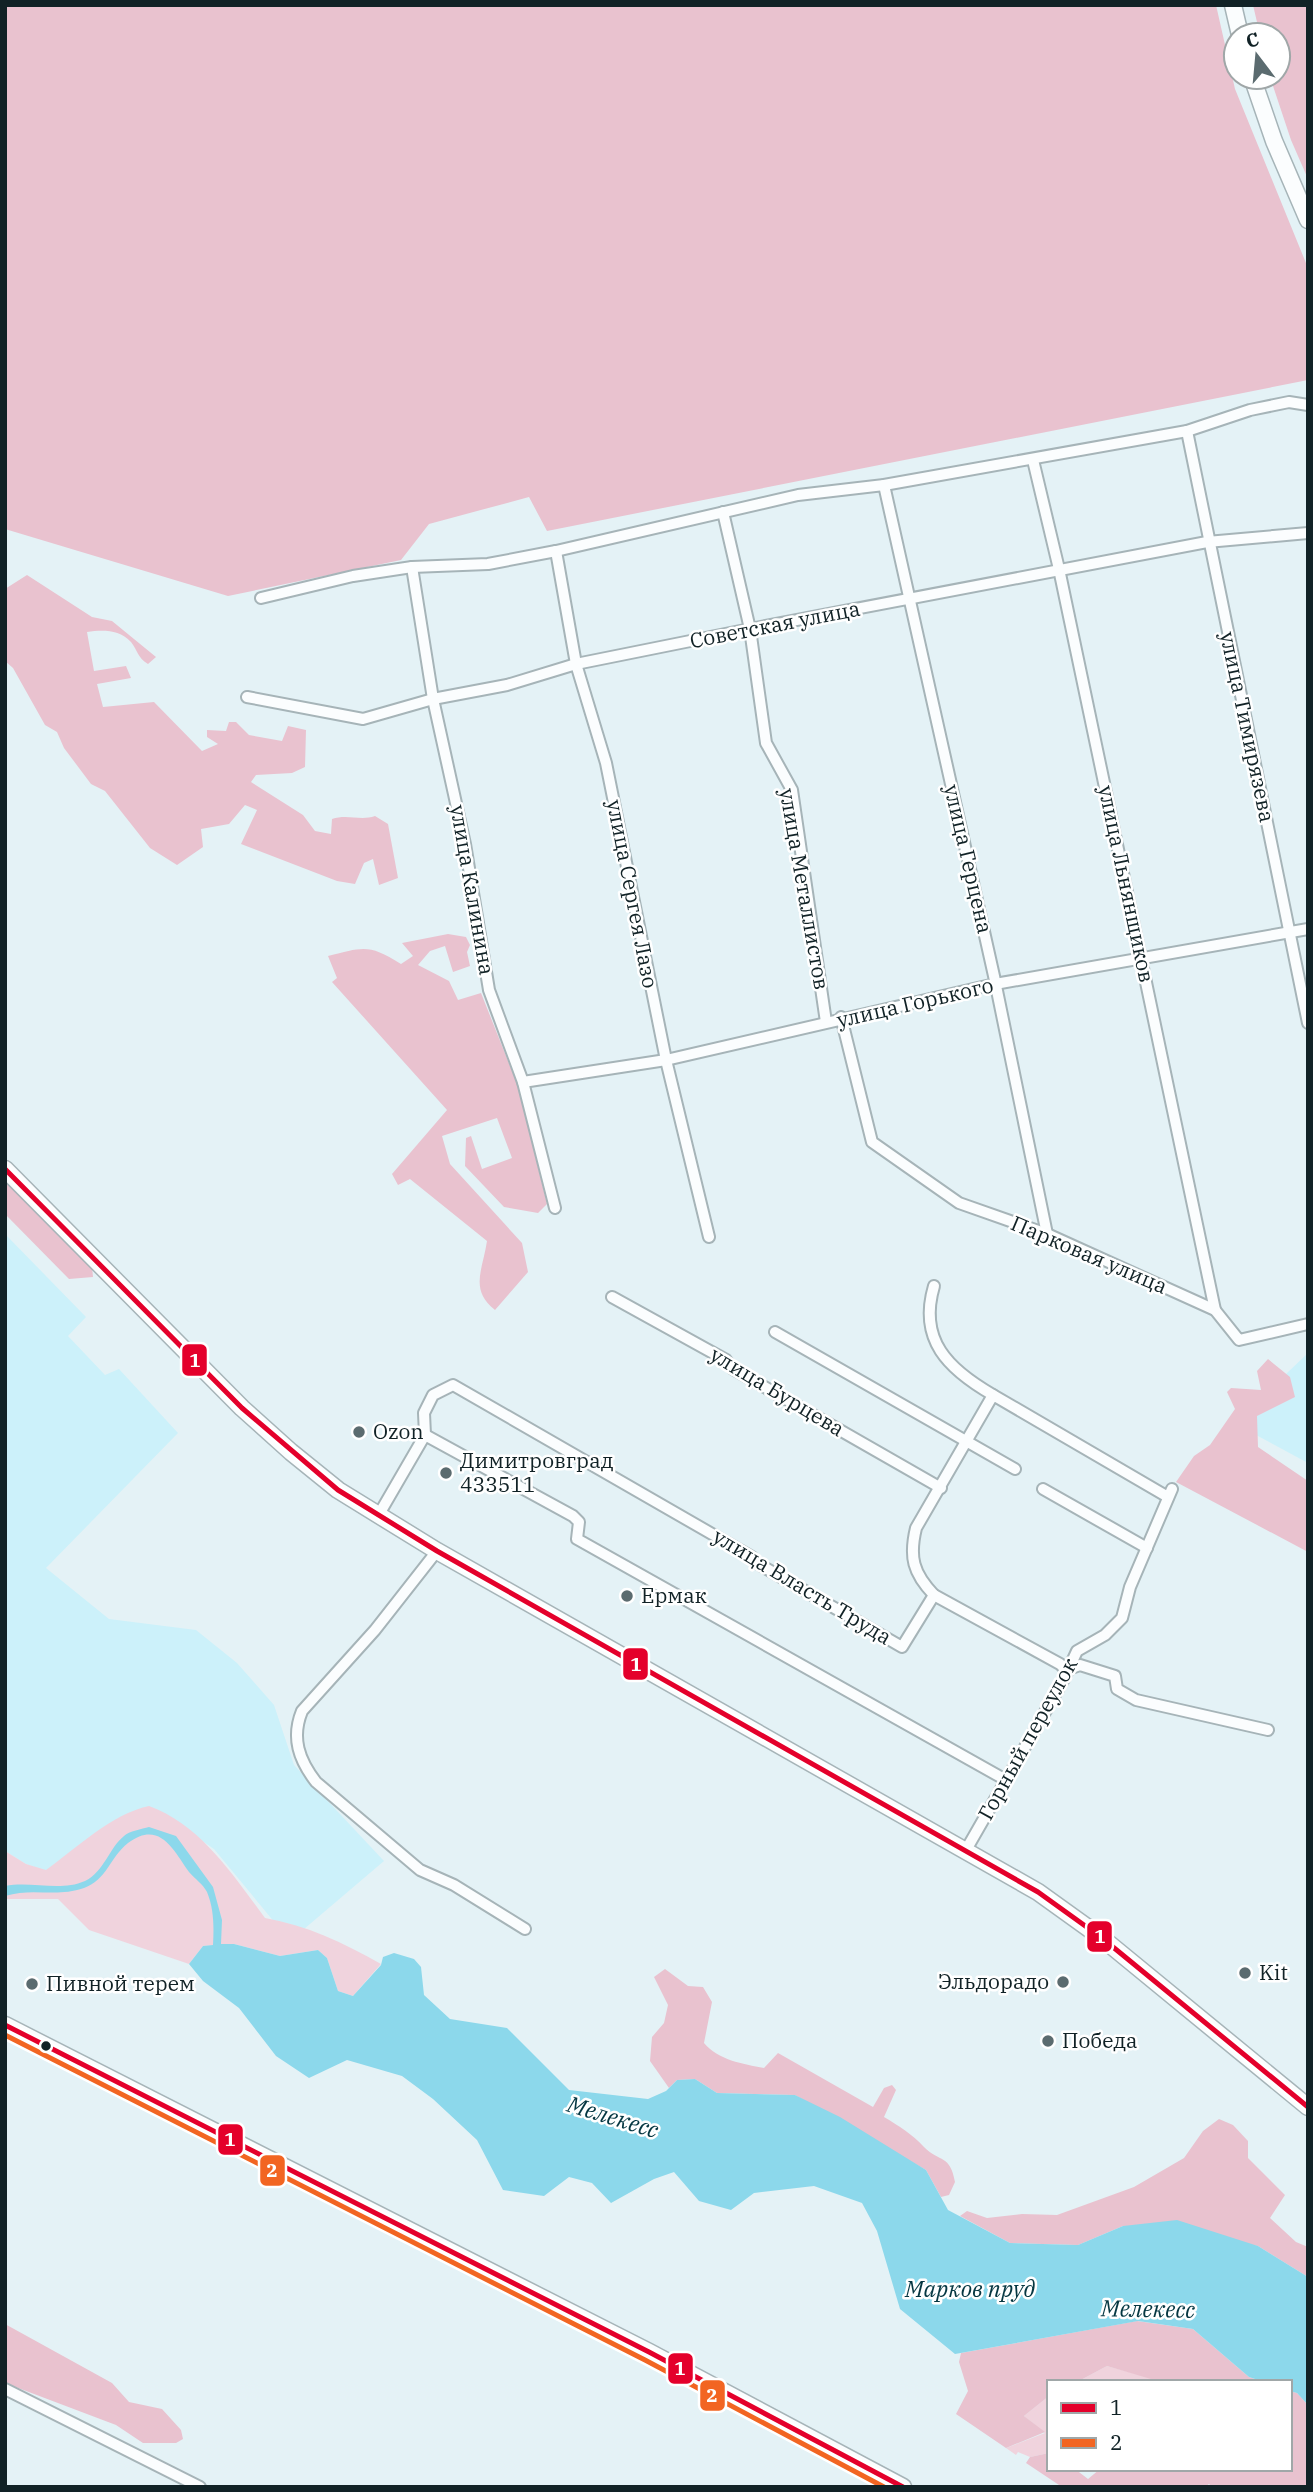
<svg xmlns="http://www.w3.org/2000/svg" width="1313" height="2492" viewBox="0 0 1313 2492" font-family="'IBM Plex Serif',serif">
<rect width="100%" height="100%" fill="#e4f2f6"/>
<g fill="#ccf1fa">
<polygon points="5,1234 86,1317 68,1336 105,1375 119,1369 178,1433 46,1568 109,1619 196,1630 237,1663 274,1705 294,1765 384,1861 290,1941 214,1849 198,1838 46,1871 26,1864 5,1851"/>
<polygon points="1308,1353 1308,1463 1243,1428 1265,1394"/>
</g>
<g fill="#f0d3dd">
<path d="M 149,1806 C 201,1825 233,1875 265,1918 C 306,1925 344,1943 381,1964 L 353,1996 L 338,1991 L 327,1958 L 318,1950 L 280,1956 L 234,1944 L 203,1946 L 189,1964 L 89,1930 L 58,1899 L 5,1899 L 5,1851 L 26,1864 L 46,1870 C 77,1848 111,1814 149,1806 Z"/>
<polygon points="1107,2366 1158,2380 1161,2382 1077,2382"/>
<polygon points="1049,2396 1049,2453 1030,2457 1018,2452 1016,2455 1006,2448 1045,2433 1024,2416"/>
</g>
<g fill="#e9c2cf">
<polygon points="5,5 1216,5 1235,89 1308,268 1308,380 547,531 529,497 429,524 401,560 228,596 5,529"/>
<polygon points="1253,5 1308,5 1308,179 1291,140 1270,77 1278,77 1278,35 1260,35"/>
<path d="M 27,575 L 92,617 L 112,621 L 156,657 L 148,664 C 137,657 138,651 131,642 C 119,629 102,630 87,632 L 94,671 L 126,666 L 131,678 L 97,684 L 103,707 L 154,702 L 202,751 L 218,744 L 207,737 L 207,730 L 226,731 L 229,722 L 236,722 L 249,735 L 282,741 L 288,726 L 306,730 L 305,767 L 292,773 L 256,775 L 251,782 L 303,815 L 315,831 L 331,834 L 332,819 C 347,814 361,821 375,816 L 388,824 L 398,878 L 379,885 L 373,859 L 364,863 L 355,884 L 337,881 L 241,844 L 257,810 L 245,805 L 229,824 L 201,829 L 203,847 L 177,865 L 150,848 L 105,791 L 91,784 L 64,748 L 57,732 L 45,725 L 13,668 L 5,661 L 5,589 Z"/>
<path d="M 448,934 L 466,937 L 470,945 L 467,952 L 470,966 L 453,972 L 445,946 L 430,951 L 418,965 L 449,981 L 458,1000 L 481,993 L 518,1086 L 547,1204 L 538,1213 L 504,1207 L 465,1166 L 466,1138 L 471,1136 L 482,1169 L 512,1158 L 497,1118 L 442,1136 L 450,1164 L 522,1243 L 528,1272 L 495,1310 C 469,1290 483,1269 487,1241 L 410,1179 L 398,1185 L 392,1174 L 447,1110 L 332,982 L 337,978 L 328,956 C 364,947 369,944 401,964 L 413,956 L 402,943 Z"/>
<polygon points="5,1181 92,1267 93,1277 69,1279 5,1214"/>
<polygon points="1268,1359 1290,1377 1295,1397 1257,1416 1258,1447 1308,1481 1308,1552 1176,1482 1194,1456 1210,1445 1235,1409 1227,1392 1231,1388 1261,1390 1257,1371"/>
<path d="M 665,1969 L 688,1986 L 703,1987 L 712,2002 L 704,2043 C 718,2060 743,2064 764,2068 L 778,2053 L 873,2107 L 884,2088 L 892,2085 L 896,2090 L 884,2117 C 899,2126 912,2134 924,2147 C 940,2163 950,2154 955,2182 L 949,2195 L 941,2197 L 926,2170 L 795,2095 L 717,2093 L 695,2079 L 677,2080 L 669,2088 L 650,2061 L 652,2037 L 664,2023 L 668,2005 L 654,1977 Z"/>
<polygon points="1219,2119 1233,2125 1248,2141 1248,2158 1285,2195 1270,2218 1296,2242 1308,2247 1308,2277 1258,2246 1123,2226 1078,2245 1010,2243 960,2216 967,2211 987,2218 1022,2214 1057,2215 1134,2187 1184,2158 1203,2131"/>
<polygon points="1137,2321 1193,2329 1249,2377 1264,2382 1161,2382 1107,2366 1077,2382 1049,2382 1049,2396 1024,2416 1045,2432 1006,2448 956,2414 968,2391 959,2362 961,2353"/>
<polygon points="5,2324 112,2383 129,2402 162,2409 181,2430 183,2439 176,2443 143,2443 116,2425 5,2383"/>
<polygon points="1290,2391 1297,2393 1308,2405 1308,2487 1212,2487 1209,2484 1205,2487 1062,2487 1026,2463 1030,2457 1049,2453 1049,2469 1075,2469 1088,2479 1100,2469 1290,2469"/>
</g>
<path fill="#8cd8eb" d="M 149,1827 L 176,1836 L 213,1887 L 222,1920 L 221,1944 L 234,1944 L 280,1956 L 318,1950 L 327,1958 L 338,1991 L 353,1996 L 381,1965 L 383,1957 L 394,1953 L 414,1959 L 421,1967 L 424,1995 L 450,2019 L 507,2028 L 569,2090 L 648,2099 L 666,2091 L 677,2080 L 695,2079 L 717,2093 L 795,2095 L 840,2117 L 926,2170 L 948,2210 L 1010,2243 L 1078,2245 L 1123,2226 L 1177,2220 L 1258,2246 L 1308,2277 L 1308,2405 L 1297,2393 L 1290,2391 L 1290,2382 L 1264,2382 L 1249,2377 L 1193,2329 L 1138,2321 L 955,2354 L 900,2309 L 877,2231 L 862,2203 L 814,2186 L 754,2193 L 731,2210 L 699,2201 L 674,2172 L 654,2179 L 611,2203 L 592,2183 L 569,2177 L 544,2196 L 503,2190 L 477,2140 L 433,2099 L 402,2076 L 347,2060 L 309,2078 L 276,2056 L 239,2008 L 203,1981 L 189,1964 L 203,1946 L 213,1945 C 214,1927 214,1909 207,1892 C 203,1884 195,1879 189,1872 C 174,1851 160,1819 128,1843 C 110,1857 107,1880 84,1888 C 55,1898 34,1887 5,1896 L 5,1886 C 32,1881 60,1892 85,1881 C 104,1872 109,1848 124,1836 C 129,1831 142,1829 149,1827 Z"/>
<g fill="none" stroke-linecap="round" stroke-linejoin="round">
<defs>
<g id="minor">
<polyline points="1187,431 1308,1023"/>
<polyline points="1033,460 1059,569 1215,1310"/>
<polyline points="884,485 994,976 1047,1234"/>
<polyline points="723,512 750,629 766,743 792,790 826,1022"/>
<polyline points="556,551 576,664 606,763 666,1060 709,1237"/>
<polyline points="412,567 433,699 465,844 489,990 523,1082 555,1208"/>
<polyline points="261,598 353,576 412,567 488,564 556,551 798,495 884,485 1187,431 1250,410 1289,402 1308,405"/>
<polyline points="247,697 363,719 433,699 507,685 576,664 750,629 1207,542 1308,533"/>
<polyline points="841,1017 872,1142 959,1203 1047,1234 1215,1310 1239,1340 1308,1324"/>
<polyline points="523,1082 666,1060 995,984 1308,929"/>
<path d="M 934,1286 C 918,1340 948,1369 993,1395"/>
<polyline points="612,1297 726,1360 733,1369 941,1488"/>
<polyline points="775,1332 1015,1469"/>
<polyline points="425,1435 573,1516 579,1522 577,1539 1006,1780"/>
<polyline points="1043,1489 1147,1548"/>
<polyline points="378,1516 425,1435 424,1413 433,1395 453,1385 752,1557 755,1562 902,1647 934,1595 1060,1664 1066,1670 1080,1665 1115,1676 1117,1689 1136,1700 1268,1730"/>
<path d="M 437,1551 L 375,1630 L 302,1711 C 291,1738 299,1760 316,1782 L 420,1870 L 454,1885 L 525,1929"/>
<path d="M 934,1595 C 913,1573 909,1557 916,1528 L 993,1395 L 1168,1497"/>
<polyline points="966,1850 1064,1679 1077,1651 1105,1635 1122,1618 1130,1587 1172,1489"/>
<polyline points="5,2389 200,2487"/>
</g>
<g id="secondary">
<polyline points="1233,5 1240,35"/>
<polyline points="1252,77 1274,141 1308,220"/>
<polyline points="5,1169 242,1408 291,1452 338,1490 437,1551 1038,1892 1102,1938 1308,2107"/>
<polyline points="5,2025 649,2352 903,2487"/>
</g>
</defs>
<use href="#minor" stroke="#a6b4b8" stroke-width="14"/>
<use href="#secondary" stroke="#a6b4b8" stroke-width="19"/>
<use href="#minor" stroke="#fbfdfe" stroke-width="10"/>
<use href="#secondary" stroke="#fbfdfe" stroke-width="16"/>
<defs>
<g id="bus-1">
<polyline points="5,1169 242,1408 338,1490 437,1551 1038,1892 1102,1938 1308,2107"/>
<polyline points="5,2025 649,2352 903,2487"/>
</g>
<polyline id="bus-2" points="5,2035 645,2360 884,2487"/>
</defs>
<use href="#bus-1" stroke="#fff" stroke-width="10"/>
<use href="#bus-2" stroke="#fff" stroke-width="10"/>
<use href="#bus-1" stroke="#e4002b" stroke-width="5"/>
<use href="#bus-2" stroke="#f26522" stroke-width="5"/>
</g>
<g fill="#5b6b6f" stroke="#fff" stroke-width="2.5">
<circle cx="359" cy="1432" r="7"/>
<circle cx="446" cy="1473" r="7"/>
<circle cx="627" cy="1596" r="7"/>
<circle cx="1245" cy="1973" r="7"/>
<circle cx="1063" cy="1982" r="7"/>
<circle cx="32" cy="1984" r="7"/>
<circle cx="1048" cy="2041" r="7"/>
</g>
<circle fill="#112226" stroke="#fff" stroke-width="2.5" cx="46" cy="2046" r="6"/>
<g text-anchor="middle" stroke-width="5" stroke-linejoin="round" paint-order="stroke">
<g font-size="21" fill="#112226" stroke="#fff">
<text transform="translate(775 625) rotate(-11)" y="7">Советская улица</text>
<text transform="translate(1247 727) rotate(78)" y="7">улица Тимирязева</text>
<text transform="translate(968 859) rotate(77)" y="7">улица Герцена</text>
<text transform="translate(1126 884) rotate(78)" y="7">улица Льнянщиков</text>
<text transform="translate(804 889) rotate(80)" y="7">улица Металлистов</text>
<text transform="translate(472 890) rotate(80)" y="7">улица Калинина</text>
<text transform="translate(632 894) rotate(79)" y="7">улица Сергея Лазо</text>
<text transform="translate(915 1003) rotate(-13)" y="7">улица Горького</text>
<text transform="translate(1089 1255) rotate(23)" y="7">Парковая улица</text>
<text transform="translate(777 1392) rotate(31)" y="7">улица Бурцева</text>
<text transform="translate(802 1587) rotate(31)" y="7">улица Власть Труда</text>
<text transform="translate(1028 1739) rotate(-61)" y="7">Горный переулок</text>
</g>
<g font-size="21" fill="#112226" stroke="#fff" text-anchor="start">
<text x="373" y="1439">Ozon</text>
<text x="460" y="1468">Димитровград<tspan x="460" dy="24">433511</tspan></text>
<text x="641" y="1603">Ермак</text>
<text x="1259" y="1980">Kit</text>
<text x="1049" y="1989" text-anchor="end">Эльдорадо</text>
<text x="46" y="1991">Пивной терем</text>
<text x="1062" y="2048">Победа</text>
</g>
<g font-size="23" font-style="italic" fill="#053742" stroke="#fff">
<text transform="translate(613 2117) rotate(17)" y="8">Мелекесс</text>
<text x="970" y="2297">Марков пруд</text>
<text transform="translate(1148 2309) rotate(1)" y="8">Мелекесс</text>
</g>
</g>
<g stroke="#fff" stroke-width="2.5">
<rect x="181" y="1343" width="27" height="34" rx="7" fill="#e4002b"/>
<rect x="622" y="1647" width="27" height="34" rx="7" fill="#e4002b"/>
<rect x="1086" y="1920" width="27" height="33" rx="7" fill="#e4002b"/>
<rect x="217" y="2123" width="27" height="33" rx="7" fill="#e4002b"/>
<rect x="259" y="2154" width="27" height="33" rx="7" fill="#f26522"/>
<rect x="667" y="2352" width="27" height="33" rx="7" fill="#e4002b"/>
<rect x="699" y="2379" width="27" height="33" rx="7" fill="#f26522"/>
</g>
<g font-size="19" text-anchor="middle" font-weight="bold" fill="#fff">
<text x="195" y="1367">1</text>
<text x="636" y="1671">1</text>
<text x="1100" y="1943">1</text>
<text x="230" y="2146">1</text>
<text x="272" y="2177">2</text>
<text x="680" y="2375">1</text>
<text x="712" y="2402">2</text>
</g>
<rect width="1313" height="2492" fill="none" stroke="#112226" stroke-width="14"/>
<rect x="1047" y="2380" width="245" height="91" fill="#ffffff" stroke="#a0a7a8" stroke-width="2"/>
<rect x="1061" y="2403" width="35" height="10" fill="#e4002b" stroke="#a0a7a8" stroke-width="2"/>
<text x="1110" y="2415" font-size="21" fill="#112226">1</text>
<rect x="1061" y="2438" width="35" height="10" fill="#f26522" stroke="#a0a7a8" stroke-width="2"/>
<text x="1110" y="2450" font-size="21" fill="#112226">2</text>
<g transform="translate(1257 56) rotate(344)"><circle r="33" fill="#ffffff" stroke="#a0a7a8" stroke-width="2"/>
<path d="M0-5L12 26L0 18L-12 26Z" fill="#5b6b6f"/>
<text y="-10" font-size="19" font-weight="bold" text-anchor="middle" fill="#112226">С</text>
</g>
</svg>
